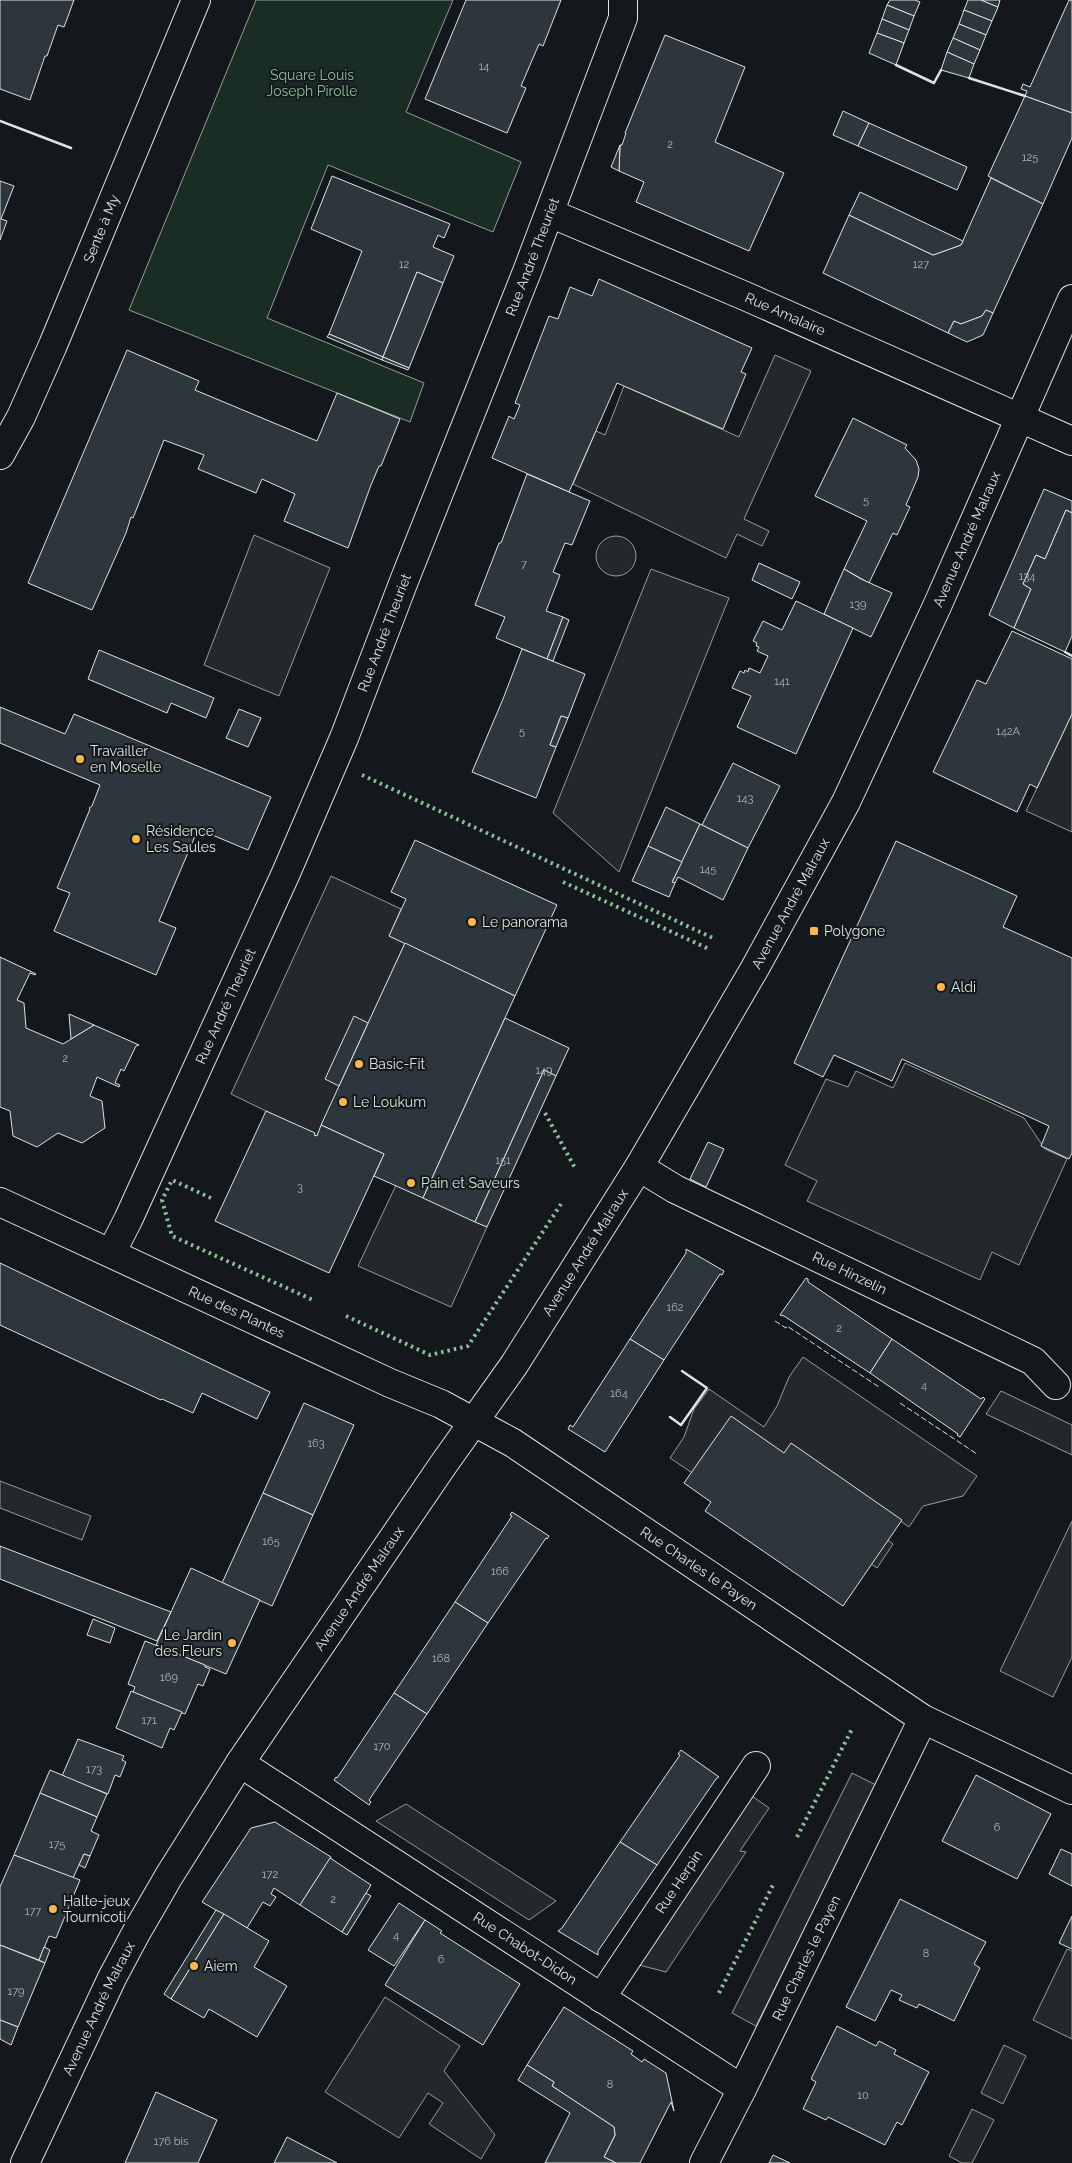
<svg xmlns="http://www.w3.org/2000/svg" width="1072" height="2163" viewBox="0 0 1072 2163" font-family="Raleway,sans-serif">
<rect width="100%" height="100%" fill="#14181c"/>
<polygon fill="#1a2d24" stroke="#939e99" points="256,0 453,0 406,112 521,162 493,232 328,165 267,318 424,383 410,422 129,310"/>
<g fill="#24282b" stroke="#939e99">
<polygon points="775,355 811,371 744,519 769,531 762,546 737,534 726,558 573,484 596,431 605,435 624,386 739,437"/>
<polygon points="254,535 330,568 279,696 204,665"/>
<circle cx="616" cy="556" r="20"/>
<polygon points="651,569 729,598 619,872 553,813"/>
<polygon points="1072,714 1072,832 1026,811"/>
<polygon points="331,876 401,909 389,936 405,943 317,1136 231,1094"/>
<polygon points="905,1063 1024,1118 1045,1149 1067,1159 1019,1265 992,1252 980,1280 807,1201 817,1181 785,1165 826,1079 848,1087 856,1071 893,1088"/>
<polygon points="396,1185 487,1227 451,1307 358,1266"/>
<polygon points="803,1357 977,1476 963,1496 923,1506 909,1527 886,1511 873,1530 893,1544 877,1568 860,1556 847,1577 670,1458 684,1437 694,1409 709,1389 764,1427 777,1406 789,1377"/>
<polygon points="1001,1391 1072,1425 1072,1455 986,1414"/>
<polygon points="0,1481 91,1516 82,1540 0,1508"/>
<polygon points="1072,1521 1072,1657 1053,1697 1000,1671"/>
<polygon points="852,1773 876,1785 756,2026 732,2013"/>
<polygon points="752,1796 769,1808 740,1851 746,1852 666,1972 639,1965"/>
<polygon points="406,1804 556,1901 529,1920 376,1821"/>
<polygon points="1067,1949 1072,1951 1072,2039 1033,2020"/>
<polygon points="385,1997 460,2046 444,2071 495,2135 481,2159 429,2124 443,2103 428,2093 399,2138 325,2092"/>
<polygon points="1004,2045 1026,2056 1003,2104 981,2093"/>
<polygon points="972,2109 994,2120 972,2163 962,2163 949,2156"/>
</g>
<g fill="#2c363c" stroke="#d8e6dc">
<polygon points="0,0 74,0 64,27 58,25 47,56 45,56 30,100 0,89"/>
<polygon points="466,0 561,0 543,46 539,44 521,86 526,88 507,133 425,99"/>
<polygon points="890,0 915,0 920,2 914,16 887,5"/>
<polygon points="968,0 981,0 998,7 992,21 964,10"/>
<polygon points="981,0 1000,0 998,7"/>
<polygon points="1069,0 1072,1 1072,113 1025,96 1027,91 1021,89 1023,84 1030,87"/>
<polygon points="887,5 914,16 909,30 882,19"/>
<polygon points="964,10 992,21 986,35 959,24"/>
<polygon points="882,19 909,30 904,43 877,33"/>
<polygon points="959,24 986,35 980,50 953,38"/>
<polygon points="877,33 904,43 896,65 869,53"/>
<polygon points="665,35 745,67 715,142 784,173 749,251 636,202 644,182 619,171 620,145 622,145 626,133 625,133"/>
<polygon points="953,38 980,50 974,64 947,52"/>
<polygon points="947,52 974,64 969,78 941,70"/>
<polygon points="1025,96 1072,113 1072,138 1043,204 988,176"/>
<polygon points="843,111 869,123 858,146 833,135"/>
<polygon points="869,123 967,167 957,190 858,146"/>
<polygon points="620,145 619,171 611,167"/>
<polygon points="332,176 450,224 444,238 438,235 433,247 454,256 443,283 417,272 383,357 329,334 362,251 311,229"/>
<polygon points="991,178 1043,204 993,313 986,310 982,316 961,324 954,321 948,333 823,273 849,215 933,255 961,245"/>
<polygon points="0,181 14,186 1,219 7,221 0,240"/>
<polygon points="860,192 963,241 961,245 933,255 849,215"/>
<polygon points="417,272 443,283 409,368 383,357"/>
<polygon points="599,279 752,348 741,372 746,374 723,429 617,383 569,492 492,458 509,416 514,419 520,405 515,403 549,316 558,319 570,287 592,296"/>
<polygon points="986,310 993,313 983,335 967,342 948,333 954,321 961,324 982,316"/>
<polygon points="329,334 341,339 383,357 382,360 327,337"/>
<polygon points="127,350 199,381 195,390 317,441 337,393 400,419 381,466 379,466 371,485 348,548 284,521 295,494 262,479 256,493 198,469 204,455 164,440 133,518 131,517 126,533 92,610 28,583"/>
<polygon points="383,357 409,368 408,370 382,360"/>
<polygon points="853,418 907,445 905,448 916,460 919,469 918,477 906,505 910,507 897,535 893,533 869,583 844,569 867,521 815,496"/>
<polygon points="527,474 590,501 572,545 565,543 553,572 560,575 546,611 563,617 547,659 496,638 505,617 475,605 499,543 501,543"/>
<polygon points="1044,489 1072,501 1072,513 1066,510 1045,559 1036,555 1023,584 1031,589 1014,628 989,615"/>
<polygon points="1066,510 1072,513 1072,636 1065,652 1014,628 1031,589 1023,584 1036,555 1045,559"/>
<polygon points="759,563 800,582 792,599 752,580"/>
<polygon points="844,569 861,579 892,593 871,637 824,614"/>
<polygon points="796,601 853,628 796,754 737,727 751,696 732,688 740,671 744,673 745,670 748,672 749,668 760,673 768,656 757,651 759,647 756,646 757,643 753,641 763,621 782,630"/>
<polygon points="563,617 569,620 553,661 547,659"/>
<polygon points="1012,631 1072,659 1072,714 1037,788 1030,784 1017,812 933,772 977,680 986,684"/>
<polygon points="522,649 585,674 568,718 561,716 550,745 556,747 536,798 472,772 503,699"/>
<polygon points="99,650 214,698 206,718 171,703 167,713 88,679"/>
<polygon points="0,707 65,734 74,714 271,797 248,850 198,829 159,921 176,928 156,975 54,931 70,893 57,888 90,809 89,808 92,806 100,785 0,743"/>
<polygon points="239,709 261,718 248,747 226,738"/>
<polygon points="561,716 568,718 556,747 550,745"/>
<polygon points="733,763 780,786 748,848 702,825"/>
<polygon points="666,807 700,824 682,862 648,846"/>
<polygon points="700,824 748,848 723,900 678,877 675,883 672,882"/>
<polygon points="415,840 557,905 515,996 389,936 406,899 391,892"/>
<polygon points="896,841 1017,896 1003,927 1072,958 1072,1153 1069,1159 1041,1146 1049,1126 902,1059 892,1081 834,1055 823,1077 794,1063"/>
<polygon points="648,846 682,862 672,882 675,883 669,897 632,881"/>
<polygon points="405,943 515,996 423,1198 374,1176 384,1154 321,1125"/>
<polygon points="0,957 36,974 35,975 30,973 17,1000 24,1003 26,1028 63,1044 94,1025 139,1045 136,1046 124,1071 121,1069 115,1083 120,1085 119,1087 97,1077 90,1096 102,1101 105,1128 82,1143 58,1133 37,1147 13,1136 10,1111 0,1107"/>
<polygon points="69,1014 94,1025 71,1039"/>
<polygon points="354,1016 368,1023 339,1086 325,1079"/>
<polygon points="505,1018 569,1048 556,1076 544,1070 475,1222 423,1198"/>
<polygon points="544,1070 556,1076 487,1227 475,1222"/>
<polygon points="266,1111 315,1133 314,1135 317,1136 321,1125 384,1154 329,1273 215,1221"/>
<polygon points="708,1142 724,1149 706,1187 690,1179"/>
<polygon points="686,1249 724,1271 722,1275 720,1274 664,1360 630,1339 686,1253"/>
<polygon points="0,1263 270,1392 257,1419 202,1393 193,1413 162,1399 161,1400 0,1325"/>
<polygon points="806,1278 808,1279 808,1282 892,1339 870,1373 784,1316 780,1315"/>
<polygon points="630,1339 664,1360 605,1452 568,1429 570,1425 573,1427"/>
<polygon points="892,1339 981,1399 983,1397 985,1399 960,1437 957,1435 958,1434 870,1373"/>
<polygon points="304,1403 354,1425 313,1515 263,1493"/>
<polygon points="731,1416 784,1453 791,1443 902,1520 843,1606 705,1511 711,1502 684,1483"/>
<polygon points="263,1493 313,1515 272,1606 222,1583"/>
<polygon points="512,1512 549,1536 547,1539 546,1538 488,1623 455,1602 512,1516 510,1515"/>
<polygon points="0,1546 171,1612 157,1641 0,1579"/>
<polygon points="191,1568 260,1600 226,1674 156,1645"/>
<polygon points="455,1602 488,1623 427,1714 394,1693"/>
<polygon points="93,1619 115,1628 110,1643 87,1635"/>
<polygon points="145,1641 205,1665 205,1667 210,1669 203,1686 198,1684 185,1714 133,1692 135,1687 128,1684"/>
<polygon points="131,1691 182,1712 174,1730 170,1728 162,1748 116,1728"/>
<polygon points="394,1693 427,1714 369,1800 371,1802 369,1805 334,1780 336,1777 337,1778"/>
<polygon points="78,1739 124,1756 122,1760 126,1762 120,1777 115,1775 108,1794 62,1776"/>
<polygon points="681,1750 719,1777 716,1779 657,1865 620,1842 680,1755 678,1754"/>
<polygon points="50,1770 107,1794 97,1817 40,1793"/>
<polygon points="976,1775 1051,1814 1017,1879 942,1841"/>
<polygon points="40,1793 97,1817 91,1831 99,1835 90,1856 84,1854 73,1878 14,1855"/>
<polygon points="275,1822 331,1857 300,1905 274,1888 271,1894 276,1897 270,1906 263,1902 247,1928 202,1902 251,1828"/>
<polygon points="620,1842 657,1865 598,1951 598,1955 558,1931 562,1928"/>
<polygon points="1061,1849 1072,1854 1072,1886 1049,1874"/>
<polygon points="84,1854 90,1856 85,1868 79,1865"/>
<polygon points="14,1855 80,1880 56,1938 49,1936 39,1960 0,1945 0,1887"/>
<polygon points="330,1858 371,1885 342,1932 300,1905"/>
<polygon points="366,1893 371,1896 347,1935 342,1932"/>
<polygon points="900,1899 986,1942 974,1964 980,1968 954,2021 919,2004 917,2008 899,2000 902,1995 891,1990 875,2021 846,2007"/>
<polygon points="399,1903 425,1920 394,1966 368,1950"/>
<polygon points="216,1910 224,1914 171,1999 164,1994"/>
<polygon points="224,1914 269,1941 254,1967 287,1986 257,2037 209,2009 204,2018 171,1999"/>
<polygon points="1072,1916 1072,1949 1059,1943"/>
<polygon points="425,1920 442,1931 440,1933 520,1984 483,2045 385,1985"/>
<polygon points="0,1945 45,1963 18,2027 0,2020"/>
<polygon points="44,1947 50,1950 45,1963 39,1960"/>
<polygon points="564,2007 633,2051 631,2054 642,2062 644,2059 666,2073 674,2111 671,2102 640,2163 616,2163 604,2157 615,2135 614,2127 552,2086 554,2082 527,2065"/>
<polygon points="0,2020 18,2027 11,2045 0,2039"/>
<polygon points="837,2026 876,2046 879,2041 896,2050 894,2054 929,2072 902,2125 897,2122 885,2145 828,2117 826,2120 803,2109 816,2082 811,2079"/>
<polygon points="527,2065 554,2082 552,2086 614,2127 615,2135 604,2157 616,2163 545,2163 570,2113 518,2080"/>
<polygon points="156,2092 217,2120 198,2163 125,2163"/>
<polygon points="287,2137 337,2163 274,2163"/>
<polygon points="773,2155 790,2163 769,2163"/>
</g>
<g fill="none" stroke-linecap="round" stroke-linejoin="round">
<defs>
<g id="minor">
<path id="s1" d="M 550,213 L 745,296 L 1072,441"/>
<path id="s2" d="M 639,1167 L 675,1189 L 1033,1361 L 1056,1385"/>
<path id="s3" d="M 0,1202 L 390,1383 L 441,1404 L 513,1443 L 923,1719 L 1072,1790"/>
<path id="s4" d="M 111,1253 L 128,1220 L 286,873 L 344,738 L 404,581 L 528,269 L 623,18 L 623,0"/>
<path id="s5" d="M 240,1763 L 742,2089 L 704,2163"/>
<path id="s6" d="M 601,1998 L 756,1766"/>
<path id="s7" d="M 742,2089 L 923,1719"/>
</g>
<g id="tertiary">
<path id="s8" d="M 0,455 L 21,417 L 53,345 L 196,0"/>
</g>
<g id="secondary">
<path id="s9" d="M 25,2163 L 112,1978 L 136,1933 L 169,1876 L 240,1763 L 443,1465 L 514,1365 L 639,1167 L 755,968 L 846,802 L 938,604 L 1072,299"/>
</g>
</defs>
<use href="#minor" stroke="#d8e6dc" stroke-width="30"/>
<use href="#tertiary" stroke="#d8e6dc" stroke-width="30"/>
<use href="#secondary" stroke="#d8e6dc" stroke-width="30"/>
<use href="#minor" stroke="#14181c" stroke-width="28"/>
<use href="#tertiary" stroke="#14181c" stroke-width="28"/>
<use href="#secondary" stroke="#14181c" stroke-width="28"/>
<g stroke="#8ac095" stroke-width="4" stroke-dasharray="2.5 4" stroke-linecap="butt">
<polyline points="362,775 713,938"/>
<polyline points="563,882 709,949"/>
<polyline points="545,1113 575,1168"/>
<polyline points="211,1198 172,1180 162,1200 172,1236 313,1300"/>
<polyline points="346,1316 430,1355 468,1346 561,1204"/>
<polyline points="797,1837 853,1727"/>
<polyline points="760,1911 774,1883"/>
<polyline points="719,1993 758,1916"/>
</g>
<g stroke="#d8e6dc" stroke-width="1" stroke-dasharray="6 2.5" stroke-linecap="butt">
<polyline points="775,1321 786,1328 787,1326 879,1387"/>
<polyline points="900,1403 977,1454"/>
</g>
<g stroke="#d8e6dc" stroke-width="2.5">
<polyline points="896,65 934,83 941,70"/>
<polyline points="969,78 1025,96"/>
<polyline points="0,121 71,148"/>
<polyline points="1065,652 1072,656"/>
<polyline points="670,1417 681,1425 707,1388 682,1371"/>
</g>
</g>
<g fill="#ffb74d" stroke="#14181c" stroke-width="2">
<circle cx="80" cy="759" r="5"/>
<circle cx="136" cy="839" r="5"/>
<circle cx="472" cy="922" r="5"/>
<rect x="809" y="926" width="10" height="10" rx="2.5"/>
<circle cx="941" cy="987" r="5"/>
<circle cx="359" cy="1064" r="5"/>
<circle cx="343" cy="1102" r="5"/>
<circle cx="411" cy="1183" r="5"/>
<circle cx="232" cy="1643" r="5"/>
<circle cx="53" cy="1909" r="5"/>
<circle cx="194" cy="1966" r="5"/>
</g>
<g text-anchor="middle" stroke-width="4" stroke-linejoin="round" paint-order="stroke">
<g font-size="11" fill="#adbab4">
<text x="484" y="70">14</text>
<text x="670" y="148">2</text>
<text x="1030" y="161">125</text>
<text x="404" y="268">12</text>
<text x="921" y="268">127</text>
<text x="866" y="504">5</text>
<text x="524" y="568">7</text>
<text x="1027" y="580">134</text>
<text x="858" y="608">139</text>
<text x="782" y="685">141</text>
<text x="522" y="735">5</text>
<text x="1008" y="735">142A</text>
<text x="745" y="802">143</text>
<text x="708" y="873">145</text>
<text x="65" y="1062">2</text>
<text x="544" y="1074">149</text>
<text x="503" y="1164">151</text>
<text x="300" y="1191">3</text>
<text x="675" y="1311">162</text>
<text x="839" y="1332">2</text>
<text x="924" y="1389">4</text>
<text x="619" y="1397">164</text>
<text x="316" y="1447">163</text>
<text x="271" y="1545">165</text>
<text x="500" y="1575">166</text>
<text x="441" y="1662">168</text>
<text x="169" y="1681">169</text>
<text x="149" y="1724">171</text>
<text x="382" y="1750">170</text>
<text x="94" y="1773">173</text>
<text x="997" y="1831">6</text>
<text x="57" y="1848">175</text>
<text x="270" y="1878">172</text>
<text x="333" y="1903">2</text>
<text x="33" y="1915">177</text>
<text x="396" y="1939">4</text>
<text x="926" y="1957">8</text>
<text x="441" y="1963">6</text>
<text x="16" y="1995">179</text>
<text x="610" y="2088">8</text>
<text x="863" y="2099">10</text>
<text x="171" y="2145">176 bis</text>
</g>
<g font-size="14" fill="#8ac095" stroke="#14181c">
<text x="312" y="80">Square Louis<tspan x="312" dy="16">Joseph Pirolle</tspan></text>
</g>
<g font-size="14" fill="#d8e6dc" stroke="#14181c">
<text dy="5" stroke="none"><textPath href="#s8" startOffset="248">Sente à My</textPath></text>
<text dy="5" stroke="none"><textPath href="#s4" startOffset="1082">Rue André Theuriet</textPath></text>
<text dy="5" stroke="none"><textPath href="#s1" startOffset="256">Rue Amalaire</textPath></text>
<text dy="5" stroke="none"><textPath href="#s9" startOffset="1881">Avenue André Malraux</textPath></text>
<text dy="5" stroke="none"><textPath href="#s4" startOffset="678">Rue André Theuriet</textPath></text>
<text dy="5" stroke="none"><textPath href="#s9" startOffset="1476">Avenue André Malraux</textPath></text>
<text dy="5" stroke="none"><textPath href="#s4" startOffset="272">Rue André Theuriet</textPath></text>
<text dy="5" stroke="none"><textPath href="#s9" startOffset="1071">Avenue André Malraux</textPath></text>
<text dy="5" stroke="none"><textPath href="#s2" startOffset="236">Rue Hinzelin</textPath></text>
<text dy="5" stroke="none"><textPath href="#s3" startOffset="261">Rue des Plantes</textPath></text>
<text dy="5" stroke="none"><textPath href="#s3" startOffset="791">Rue Charles le Payen</textPath></text>
<text dy="5" stroke="none"><textPath href="#s9" startOffset="666">Avenue André Malraux</textPath></text>
<text dy="5" stroke="none"><textPath href="#s6" startOffset="140">Rue Herpin</textPath></text>
<text dy="5" stroke="none"><textPath href="#s5" startOffset="340">Rue Chabot-Didon</textPath></text>
<text dy="5" stroke="none"><textPath href="#s7" startOffset="146">Rue Charles le Payen</textPath></text>
<text dy="5" stroke="none"><textPath href="#s9" startOffset="171">Avenue André Malraux</textPath></text>
</g>
<g font-size="14" fill="#d8e6dc" stroke="#14181c" text-anchor="start">
<text x="90" y="756">Travailler<tspan x="90" dy="16">en Moselle</tspan></text>
<text x="146" y="836">Résidence<tspan x="146" dy="16">Les Saules</tspan></text>
<text x="482" y="927">Le panorama</text>
<text x="824" y="936">Polygone</text>
<text x="951" y="992">Aldi</text>
<text x="369" y="1069">Basic-Fit</text>
<text x="353" y="1107">Le Loukum</text>
<text x="421" y="1188">Pain et Saveurs</text>
<text x="222" y="1640" text-anchor="end">Le Jardin<tspan x="222" dy="16">des Fleurs</tspan></text>
<text x="63" y="1906">Halte-jeux<tspan x="63" dy="16">Tournicoti</tspan></text>
<text x="204" y="1971">Aiem</text>
</g>
</g>
</svg>
